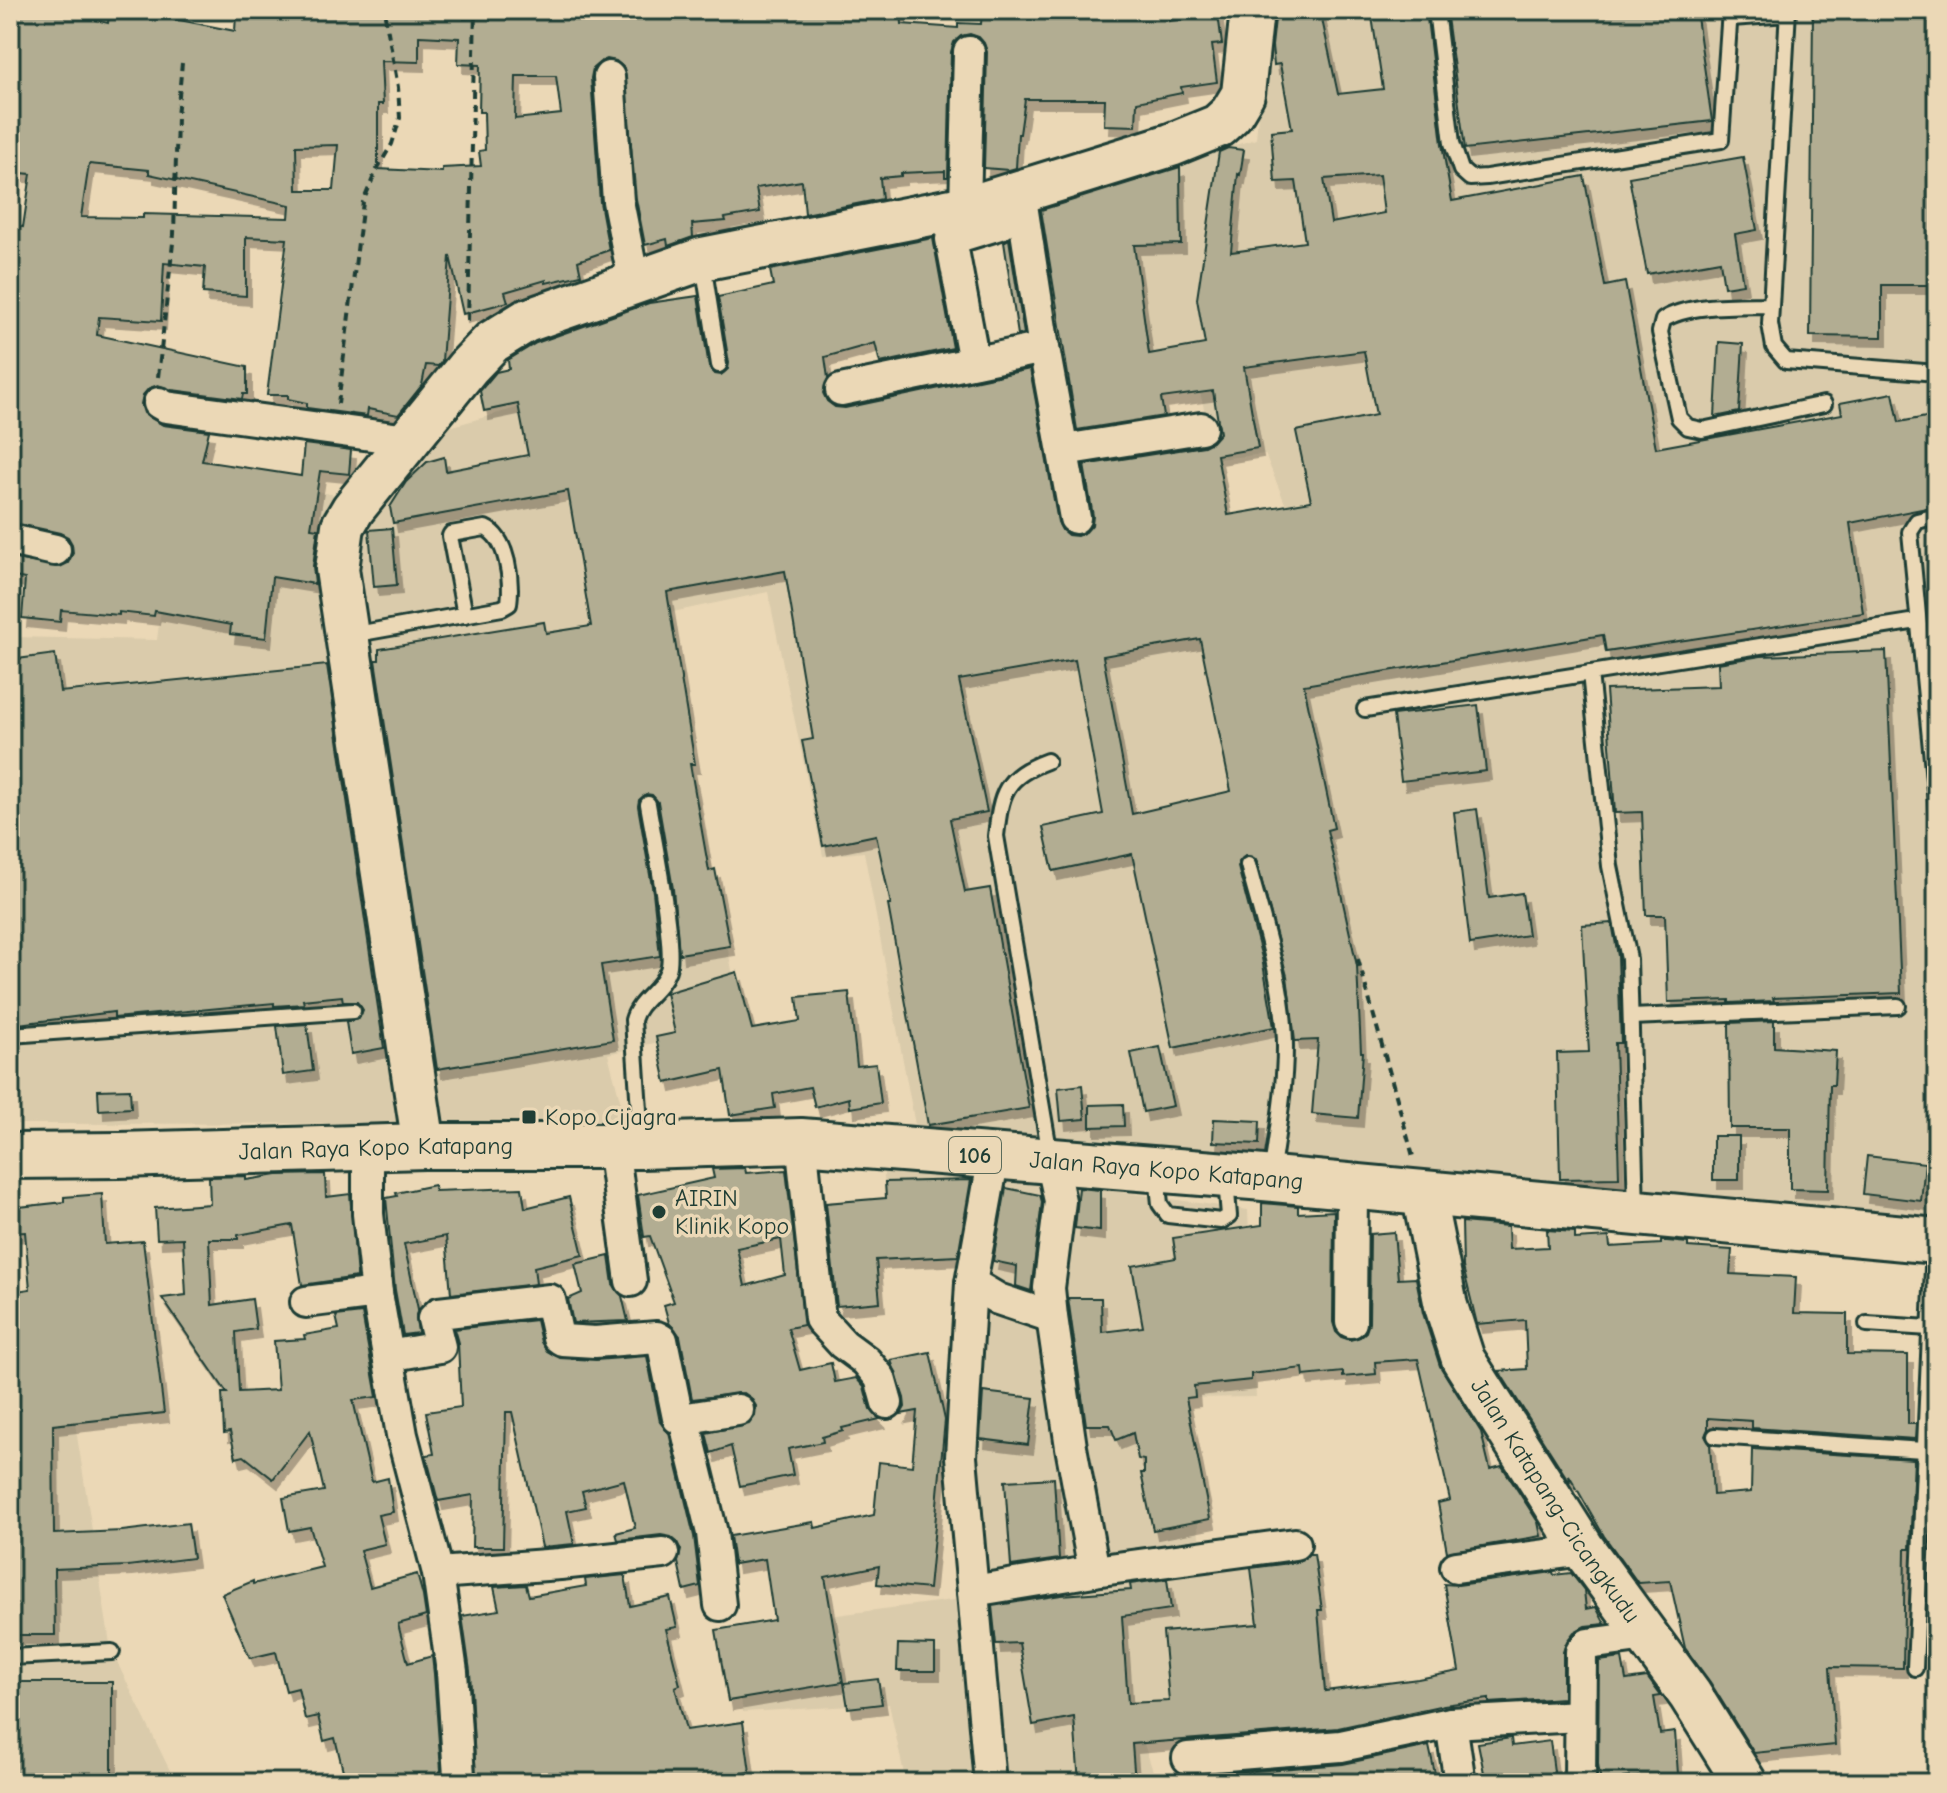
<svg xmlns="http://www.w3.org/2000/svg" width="1947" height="1793" viewBox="0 0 1947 1793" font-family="'Comic Neue',sans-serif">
<defs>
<filter id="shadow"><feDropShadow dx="5" dy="9" stdDeviation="0" flood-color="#0004"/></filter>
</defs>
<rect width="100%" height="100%" fill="#ebd8b6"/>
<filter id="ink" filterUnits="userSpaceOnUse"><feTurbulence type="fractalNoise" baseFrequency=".0125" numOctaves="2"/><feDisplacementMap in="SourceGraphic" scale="16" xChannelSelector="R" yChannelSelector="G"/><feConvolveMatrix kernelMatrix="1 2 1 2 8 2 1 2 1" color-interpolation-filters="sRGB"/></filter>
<g filter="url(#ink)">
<g fill="#dacbab">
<polygon points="1267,10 1937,10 1937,1229 916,1130 864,852 823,856 768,592 663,614 742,1022 608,1054 626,1123 10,1124 10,637 157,640 173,514 210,468 381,505 439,430 548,399 559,503 685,481 662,319 811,304 830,452 1038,424 1064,534 1289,513 1265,454 1217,459 1190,354 1111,363 1095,252 1040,264 1030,204 1256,139"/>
<polygon points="883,1158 1248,1210 1256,1397 1187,1398 1200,1549 1308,1536 1330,1681 1131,1705 1157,1783 906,1783 889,1704 743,1712 730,1629 960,1599 968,1257 889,1260"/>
<polygon points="58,1316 111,1650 176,1783 10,1783 10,1323"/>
</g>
<g fill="#b2ad92" stroke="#1f3d34" stroke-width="2" fill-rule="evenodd" filter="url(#shadow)">
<path d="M 10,10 L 57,10 L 108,23 L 110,10 L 129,10 L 235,31 L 236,15 L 269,17 L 270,10 L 371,10 L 464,16 L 464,19 L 531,15 L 530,12 L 546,10 L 596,10 L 596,16 L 649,10 L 794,10 L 794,14 L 838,10 L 901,10 L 902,24 L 958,28 L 958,23 L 981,24 L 982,10 L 1168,10 L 1169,21 L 1218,14 L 1222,44 L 1212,45 L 1217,82 L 1181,87 L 1182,93 L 1137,102 L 1136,126 L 1104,125 L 1105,99 L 1025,99 L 1020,134 L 1018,134 L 1016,168 L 1009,170 L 984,168 L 987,52 L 984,43 L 979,37 L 970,34 L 961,36 L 954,42 L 951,52 L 948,177 L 945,177 L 945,171 L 901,173 L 901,176 L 880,178 L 882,199 L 805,214 L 802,181 L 756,188 L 760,212 L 725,218 L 726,221 L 692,224 L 693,237 L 668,246 L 667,239 L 645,245 L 636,199 L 624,68 L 616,61 L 607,59 L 600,62 L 593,68 L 591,78 L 600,202 L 609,250 L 578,261 L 581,275 L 546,283 L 546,280 L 505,292 L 508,302 L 463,314 L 450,256 L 442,361 L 438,366 L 426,365 L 422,385 L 398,415 L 368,409 L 367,416 L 307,408 L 307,403 L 288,399 L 288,395 L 267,395 L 287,239 L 246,237 L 246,296 L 203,293 L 205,267 L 164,263 L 161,321 L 99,317 L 97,335 L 247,367 L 247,394 L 243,394 L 242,399 L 172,390 L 158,385 L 149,388 L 143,395 L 141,404 L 144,413 L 163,425 L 209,431 L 202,461 L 301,476 L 304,444 L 351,450 L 349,474 L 320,471 L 311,528 L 318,529 L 313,566 L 315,584 L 272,577 L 266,638 L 230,634 L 231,625 L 155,611 L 154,616 L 119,612 L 119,615 L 61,610 L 60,622 L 22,618 L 25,579 L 10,576 L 10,558 L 60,567 L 68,563 L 73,553 L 72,544 L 68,537 L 60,533 L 10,522 L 10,225 L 23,227 L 31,174 L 10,172 ZM 419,36 L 459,38 L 458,64 L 480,65 L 479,112 L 484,112 L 485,150 L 479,151 L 481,166 L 442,168 L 442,172 L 378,169 L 378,104 L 383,104 L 381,61 L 419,62 ZM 516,76 L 556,76 L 561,114 L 515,119 ZM 338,145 L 334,190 L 297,190 L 296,146 ZM 89,164 L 149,170 L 149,174 L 290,205 L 289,218 L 143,214 L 143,218 L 81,217 Z"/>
<path d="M 1276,10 L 1320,10 L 1338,94 L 1383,89 L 1371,10 L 1426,10 L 1442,144 L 1452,201 L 1584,176 L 1605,286 L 1625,282 L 1656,448 L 1842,414 L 1840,403 L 1893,393 L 1899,422 L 1937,415 L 1937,506 L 1850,523 L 1863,613 L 1606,652 L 1603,635 L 1304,685 L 1334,828 L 1327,830 L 1357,966 L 1361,1052 L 1363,1052 L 1358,1118 L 1312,1114 L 1318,1040 L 1295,1041 L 1287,976 L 1256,859 L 1245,856 L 1239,862 L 1238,867 L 1262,958 L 1274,1027 L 1173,1048 L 1132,854 L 1053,871 L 1043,827 L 1103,814 L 1075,660 L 959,680 L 987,812 L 950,819 L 965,892 L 990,888 L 1029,1108 L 928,1125 L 888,905 L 891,905 L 876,835 L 823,846 L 802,741 L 813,739 L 785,571 L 667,592 L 695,764 L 690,764 L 709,871 L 715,869 L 730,946 L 679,954 L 673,889 L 658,802 L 652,795 L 646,794 L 639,800 L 638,806 L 653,892 L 660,956 L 601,965 L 613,1040 L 437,1069 L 375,660 L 379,660 L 379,649 L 544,622 L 546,633 L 591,626 L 568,491 L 393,523 L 390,507 L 406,482 L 427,462 L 444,457 L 446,471 L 528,455 L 518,404 L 484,411 L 480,391 L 496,372 L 509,369 L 508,360 L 536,343 L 649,303 L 698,296 L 709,367 L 715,374 L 721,375 L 728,369 L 729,363 L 718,297 L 773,285 L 770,270 L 933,238 L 953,348 L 880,363 L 875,343 L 825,357 L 828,378 L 823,393 L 827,401 L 835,407 L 845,408 L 1030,369 L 1058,522 L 1062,530 L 1068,535 L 1077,536 L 1086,532 L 1092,525 L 1093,516 L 1084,465 L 1204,446 L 1212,442 L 1220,433 L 1213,391 L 1161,398 L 1164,416 L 1077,430 L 1041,210 L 1180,167 L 1181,244 L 1134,245 L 1149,354 L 1205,344 L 1197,299 L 1219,152 L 1228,148 L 1244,150 L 1240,175 L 1238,174 L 1231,252 L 1305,242 L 1296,181 L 1275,182 L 1271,131 L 1292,129 L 1280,64 L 1274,65 L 1272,46 ZM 1379,175 L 1384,213 L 1331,223 L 1324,179 ZM 1364,351 L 1376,415 L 1296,431 L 1311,501 L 1228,515 L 1217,455 L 1258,448 L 1244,367 ZM 1200,639 L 1231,791 L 1132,814 L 1103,656 Z"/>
<polygon points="1446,10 1696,10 1712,121 1465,149"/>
<polygon points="1813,10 1937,10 1937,285 1882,285 1882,337 1810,336"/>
<polygon points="1743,157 1757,230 1735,234 1743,284 1724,287 1720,261 1647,274 1629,177"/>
<polygon points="1009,239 1024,334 1018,335 1004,242"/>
<polygon points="1719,342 1743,344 1739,412 1715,417"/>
<polygon points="392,528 397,585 374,587 369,530"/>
<polygon points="1886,651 1901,993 1773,998 1774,1001 1729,1003 1729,1000 1668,1002 1665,915 1646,915 1642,812 1615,813 1606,690 1719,686 1718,663 1761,656"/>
<polygon points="55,654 60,692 327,665 384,1048 351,1054 346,1022 359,1019 363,1010 357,1002 343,1002 342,996 303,1000 304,1004 274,1006 274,1003 114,1018 114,1012 10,1025 10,660"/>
<polygon points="1478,705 1486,771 1401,781 1393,715"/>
<polygon points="1477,809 1489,898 1522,893 1528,935 1470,944 1454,812"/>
<polygon points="1612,923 1618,956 1621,1043 1615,1043 1619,1178 1560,1179 1557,1053 1589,1052 1582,925"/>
<polygon points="737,972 752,1029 800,1021 797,997 849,992 857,1066 876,1064 881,1103 850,1108 849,1098 815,1107 810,1087 773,1094 775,1108 730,1115 723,1070 666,1083 656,1037 675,1033 666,993"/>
<polygon points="1774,1021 1774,1047 1836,1051 1834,1085 1830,1085 1828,1190 1790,1189 1790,1128 1730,1128 1729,1023"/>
<polygon points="307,1024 313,1071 283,1075 277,1026"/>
<polygon points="1160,1047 1173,1106 1143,1112 1131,1053"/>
<polygon points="1082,1085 1085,1119 1061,1121 1058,1088"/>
<polygon points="130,1089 131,1108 99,1110 98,1090"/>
<polygon points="1123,1104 1124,1126 1090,1127 1090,1105"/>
<polygon points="1214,1119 1260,1121 1259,1144 1213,1142"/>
<rect x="1713" y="1136" width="26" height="44"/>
<polygon points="1867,1156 1925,1163 1921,1201 1863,1194"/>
<path d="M 745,1168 L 746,1173 L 786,1170 L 804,1325 L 788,1328 L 800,1370 L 831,1363 L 835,1382 L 856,1378 L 864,1387 L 870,1409 L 880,1419 L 842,1428 L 843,1431 L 822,1437 L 823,1442 L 788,1449 L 793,1475 L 740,1486 L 731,1446 L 711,1453 L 706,1433 L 749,1424 L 755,1416 L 756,1406 L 751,1398 L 744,1393 L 692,1399 L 680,1336 L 669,1323 L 664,1305 L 674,1302 L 650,1236 L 644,1237 L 638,1195 L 714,1178 L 712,1169 ZM 781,1239 L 785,1275 L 745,1286 L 737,1248 Z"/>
<polygon points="325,1174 326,1197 350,1194 357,1277 302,1285 292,1225 238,1235 238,1239 209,1239 212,1305 252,1299 256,1329 236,1332 239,1392 278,1390 274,1341 305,1339 304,1335 339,1329 336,1316 362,1313 377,1397 353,1400 372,1482 388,1478 393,1512 378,1515 385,1544 360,1550 370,1587 417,1574 423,1596 426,1616 398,1624 408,1663 432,1656 434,1674 441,1770 436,1779 420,1783 418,1774 374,1783 346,1783 335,1738 324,1741 318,1716 305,1719 298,1688 286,1691 276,1652 250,1658 222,1594 253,1581 253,1584 322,1567 310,1527 289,1531 283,1498 324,1491 310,1431 273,1479 244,1456 236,1458 230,1432 224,1433 222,1393 227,1393 162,1298 186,1295 183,1238 157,1239 155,1208 210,1204 209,1177 246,1176 246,1180 277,1175"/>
<polygon points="971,1180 958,1256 876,1260 880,1302 837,1306 826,1203 886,1198 885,1182"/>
<polygon points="434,1185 435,1191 522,1188 525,1208 569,1197 583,1255 534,1267 536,1284 451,1294 446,1236 404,1244 418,1309 416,1315 418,1333 403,1335 395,1290 386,1198 397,1196 396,1193"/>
<polygon points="1006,1188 1040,1195 1042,1202 1031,1291 1016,1286 1017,1266 993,1261"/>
<polygon points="1079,1188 1100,1190 1100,1231 1075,1228"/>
<polygon points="102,1194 105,1244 143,1241 164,1413 53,1425 54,1534 122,1531 188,1523 193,1558 128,1566 54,1569 55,1635 10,1635 10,1331 17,1331 10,1292 30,1289 25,1232 10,1233 10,1208 64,1202 64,1197"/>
<polygon points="1262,1203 1298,1206 1298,1213 1334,1211 1333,1322 1336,1332 1341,1337 1350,1340 1360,1337 1366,1332 1369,1323 1370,1234 1394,1232 1398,1279 1416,1278 1423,1313 1440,1366 1481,1432 1490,1469 1502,1466 1538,1522 1541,1536 1447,1552 1438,1503 1450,1500 1418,1359 1375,1362 1376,1374 1343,1377 1343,1372 1304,1376 1303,1368 1251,1374 1251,1380 1194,1386 1195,1397 1186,1398 1210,1519 1153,1530 1141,1473 1144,1473 1144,1460 1138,1459 1133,1433 1116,1440 1110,1425 1086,1425 1068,1298 1101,1298 1102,1332 1143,1327 1132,1266 1176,1258 1173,1238 1262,1225"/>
<polygon points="1462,1222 1508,1226 1509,1249 1548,1247 1547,1230 1575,1232 1575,1239 1609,1237 1610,1247 1661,1244 1661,1241 1667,1241 1688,1243 1688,1247 1732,1250 1730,1274 1796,1277 1794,1313 1847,1314 1847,1354 1908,1355 1908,1424 1916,1424 1915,1439 1752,1428 1752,1421 1708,1418 1708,1429 1705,1436 1710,1444 1713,1495 1751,1492 1752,1449 1914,1459 1910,1549 1905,1549 1903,1668 1830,1667 1835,1745 1754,1753 1710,1682 1685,1648 1670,1581 1638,1583 1604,1536 1569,1475 1570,1483 1499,1371 1527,1369 1525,1320 1477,1324 1463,1267"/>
<polygon points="609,1256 613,1284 622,1296 628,1321 573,1323 568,1299 582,1293 575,1264"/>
<polygon points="536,1320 541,1342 547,1351 560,1358 596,1360 647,1356 660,1422 669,1433 694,1536 700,1586 684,1590 678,1562 681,1550 677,1542 671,1537 661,1535 618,1540 616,1533 635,1528 624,1480 582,1491 586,1507 567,1511 574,1544 542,1547 512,1412 506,1412 503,1547 472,1547 473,1495 438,1501 426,1455 434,1454 426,1412 461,1407 458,1343 454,1329"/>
<polygon points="930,1352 945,1420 929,1589 877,1584 879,1566 825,1577 843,1682 728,1701 716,1630 774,1620 765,1559 734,1564 730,1536 814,1522 815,1528 874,1515 879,1462 912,1466 917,1411 901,1414 905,1407 904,1398 891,1360"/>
<polygon points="983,1392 1034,1398 1028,1445 980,1439"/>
<polygon points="1936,1424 1937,1424 1937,1550 1930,1550"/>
<polygon points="1054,1478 1059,1559 1011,1566 1005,1481"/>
<polygon points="1309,1554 1314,1554 1322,1610 1318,1610 1325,1691 1418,1679 1459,1671 1444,1584 1458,1585 1553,1572 1554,1575 1571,1573 1584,1590 1586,1609 1596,1607 1605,1624 1585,1626 1574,1632 1567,1641 1563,1652 1563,1698 1489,1703 1489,1699 1444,1705 1338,1728 1132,1744 1135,1783 1079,1783 1074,1717 1033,1725 1019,1643 996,1644 992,1606 1061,1595 1131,1590 1130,1584 1167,1579 1171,1609 1122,1616 1128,1703 1169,1701 1163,1632 1258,1624 1251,1568 1297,1562"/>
<polygon points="625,1575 630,1606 670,1597 677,1627 666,1629 680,1685 675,1687 686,1730 743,1722 750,1772 691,1783 510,1783 508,1774 476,1780 470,1671 462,1616 499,1610 494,1587 526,1585 529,1596 586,1586 585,1579"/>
<polygon points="898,1644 935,1645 935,1671 897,1671"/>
<polygon points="1622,1658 1626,1680 1647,1677 1661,1696 1654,1697 1660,1734 1675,1732 1678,1774 1623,1778 1623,1783 1601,1783 1598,1764 1599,1661"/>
<polygon points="878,1679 882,1704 848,1708 844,1683"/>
<rect x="10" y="1682" width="102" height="101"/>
<polygon points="1511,1738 1512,1746 1550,1741 1555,1779 1535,1783 1527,1783 1526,1778 1486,1783 1478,1743"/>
<polygon points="1429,1746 1437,1783 1192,1783 1191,1776 1343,1764"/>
</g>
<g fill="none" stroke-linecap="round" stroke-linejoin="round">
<defs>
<g id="lane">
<polyline points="1436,10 1452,143 1461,170 1470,178 1487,177 1721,140 1730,10"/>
<polyline points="1788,10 1770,324 1774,347 1786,361 1937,373"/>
<polyline points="1731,18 1788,14"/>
<polyline points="703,263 719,365"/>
<path d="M 1771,305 C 1741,306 1688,303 1663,320 L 1660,332 L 1679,418 L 1688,427 L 1702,430 L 1824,404"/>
<polyline points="1937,516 1917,521 1910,532 1937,811"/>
<path d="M 351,635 L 502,608 L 509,604 C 512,581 508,538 485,528 L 451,534 L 450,536 L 465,615"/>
<polyline points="1590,673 1610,866 1629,959 1636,1210"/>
<polyline points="1365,709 1917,621"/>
<path d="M 1047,761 C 1004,777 1001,793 996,836 L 1050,1155"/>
<path d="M 1248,865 C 1263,922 1285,988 1285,1047 C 1285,1090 1277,1133 1271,1176"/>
<polyline points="1631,1017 1898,1006"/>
<polyline points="10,1035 353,1011"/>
<path d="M 641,1140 L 633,1020 C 639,999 661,991 668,970 C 676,949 653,834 648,804"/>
<polyline points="1157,1174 1160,1204 1168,1215 1221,1221 1229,1216 1226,1180"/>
<polyline points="1867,1324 1930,1328"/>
<polyline points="1715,1436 1923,1450"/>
<polyline points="10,1657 112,1652"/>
<polyline points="1915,1668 1934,1245"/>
</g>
<g id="street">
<polyline points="609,77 618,201 634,282"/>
<polyline points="1020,192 1044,348 1075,518"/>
<polyline points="965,207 969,52"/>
<polyline points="974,362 951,239 1000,224"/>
<polyline points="841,390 1044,348"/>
<polyline points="159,403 166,407 408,440"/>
<polyline points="1064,450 1201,428"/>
<polyline points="10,540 55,550"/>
<polyline points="801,1141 820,1319 843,1344 866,1361 880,1378 887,1403"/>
<polyline points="613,1146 631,1281"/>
<polyline points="368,1147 368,1214 377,1293 402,1435 438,1573 452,1672 459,1776 453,1783"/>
<polyline points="1051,1160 1060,1201 1049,1288 1052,1317 1071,1447 1094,1571"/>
<polyline points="971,1283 998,1299 1052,1317"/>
<polyline points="306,1302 377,1293"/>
<polyline points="1351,1322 1352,1188"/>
<polyline points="388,1356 440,1347 433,1319 439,1313 550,1300 558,1337 562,1340 595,1342 657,1337 662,1340 678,1418 681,1419 738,1410"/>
<polyline points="684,1419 712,1533 720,1605"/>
<polyline points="1456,1567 1584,1550"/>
<polyline points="438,1573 560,1564 663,1553"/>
<polyline points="973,1591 1094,1571 1295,1544"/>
<polyline points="1451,1723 1460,1783"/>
<polyline points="1188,1758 1341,1746 1451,1723 1580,1716"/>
<polyline points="990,1783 961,1457 971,1283 994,1156"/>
<polyline points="1580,1783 1581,1652 1588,1644 1647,1636"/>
</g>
<g id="secondary">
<polyline points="424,1146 337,569 343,526 353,509 468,367 492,342 526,321 702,259 977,205 1171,145 1218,126 1231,114 1243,94 1252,10"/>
<path id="s1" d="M 1423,1193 L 1446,1306 L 1463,1359 L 1584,1550 L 1690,1695 L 1745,1783"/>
</g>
<g id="primary">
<path id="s2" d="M 10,1156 L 120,1155 L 424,1146 L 641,1146 L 801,1141 L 1252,1177 L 1937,1241"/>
</g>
</defs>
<use href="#lane" stroke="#1f3d34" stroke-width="20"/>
<use href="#street" stroke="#1f3d34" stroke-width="36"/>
<use href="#secondary" stroke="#1f3d34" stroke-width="48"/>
<use href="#primary" stroke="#1f3d34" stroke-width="50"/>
<g stroke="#1f3d34" stroke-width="4" stroke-dasharray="8 6" stroke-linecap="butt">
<polyline points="468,321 475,10"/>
<polyline points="158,377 174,234 177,117 182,63"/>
<polyline points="338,404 363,202 376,171 392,144 400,118 398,87 384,10"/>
<polyline points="1358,959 1414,1160"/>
</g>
<use href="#lane" stroke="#ebd8b6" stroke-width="14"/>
<use href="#street" stroke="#ebd8b6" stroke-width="30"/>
<use href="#secondary" stroke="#ebd8b6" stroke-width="42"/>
<use href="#primary" stroke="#ebd8b6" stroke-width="44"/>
</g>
</g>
<g fill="#1f3d34" stroke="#ebd8b6" stroke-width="3">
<rect x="521" y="1109" width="16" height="16" rx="4"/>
<circle cx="659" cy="1212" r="8"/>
</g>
<g text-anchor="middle" stroke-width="7" stroke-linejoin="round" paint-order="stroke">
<rect fill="#ebd8b6" stroke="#5c6c5b" stroke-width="2" x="949" y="1137" width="52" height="36" rx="6"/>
<g font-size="22" font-weight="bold" fill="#1f3d34">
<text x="975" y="1163">106</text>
</g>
<g font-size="24" fill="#1f3d34" stroke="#ebd8b6" text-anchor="start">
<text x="545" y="1125">Kopo Cijagra</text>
<text x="675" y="1206">AIRIN<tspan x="675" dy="28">Klinik Kopo</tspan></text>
</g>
<g font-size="24" fill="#1f3d34" stroke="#ebd8b6">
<text dy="8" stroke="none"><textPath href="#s2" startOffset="366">Jalan Raya Kopo Katapang</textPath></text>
<text dy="8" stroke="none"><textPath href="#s2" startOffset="1158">Jalan Raya Kopo Katapang</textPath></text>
<text dy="8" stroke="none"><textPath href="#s1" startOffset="340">Jalan Katapang-Cicangkudu</textPath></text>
</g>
</g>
<rect width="1947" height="1793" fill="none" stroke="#ebd8b6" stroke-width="40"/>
<rect x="20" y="20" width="1907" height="1753" fill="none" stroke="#1f3d34" stroke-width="3" filter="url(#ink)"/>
</svg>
